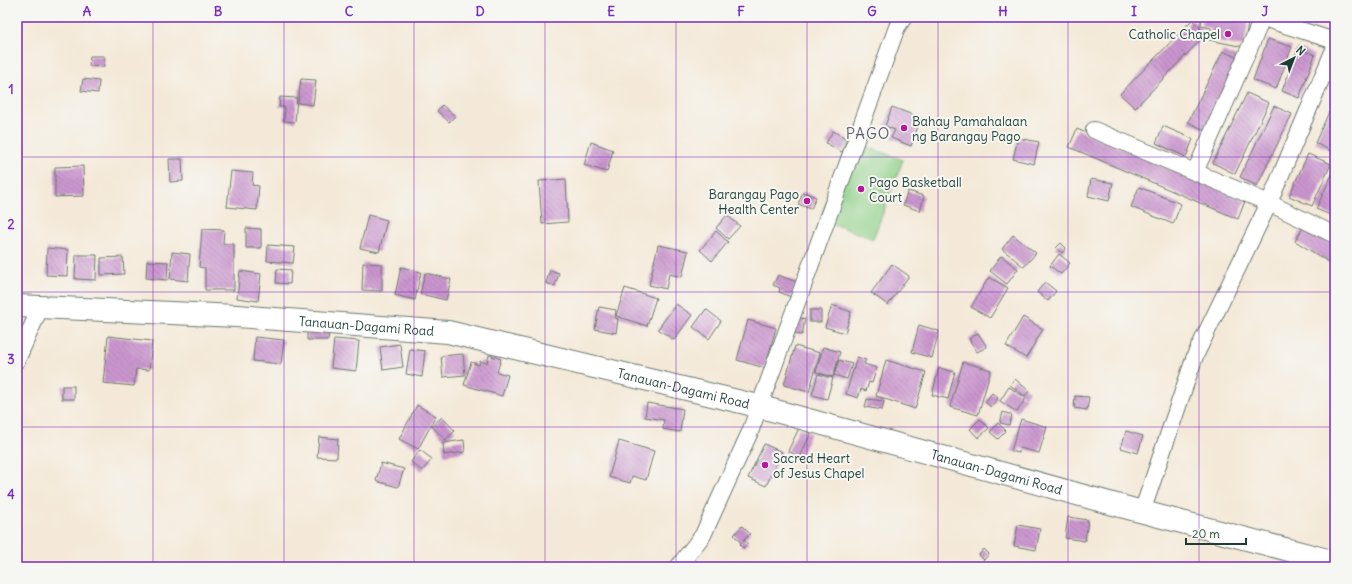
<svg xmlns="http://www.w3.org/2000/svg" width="1352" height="584" viewBox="0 0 1352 584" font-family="Delius,sans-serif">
<defs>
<pattern id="building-back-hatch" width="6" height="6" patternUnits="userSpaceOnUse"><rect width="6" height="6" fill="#cb95cf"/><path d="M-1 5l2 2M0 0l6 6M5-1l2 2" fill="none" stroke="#a47ba9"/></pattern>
</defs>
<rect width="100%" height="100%" fill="#f6f6f2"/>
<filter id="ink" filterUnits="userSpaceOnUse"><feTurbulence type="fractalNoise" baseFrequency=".025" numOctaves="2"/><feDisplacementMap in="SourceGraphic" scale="8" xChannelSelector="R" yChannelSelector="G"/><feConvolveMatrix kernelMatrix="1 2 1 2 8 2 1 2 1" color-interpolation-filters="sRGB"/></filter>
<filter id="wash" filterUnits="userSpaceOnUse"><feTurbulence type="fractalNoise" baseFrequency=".012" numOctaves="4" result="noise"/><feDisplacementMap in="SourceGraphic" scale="16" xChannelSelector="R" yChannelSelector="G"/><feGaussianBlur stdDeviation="0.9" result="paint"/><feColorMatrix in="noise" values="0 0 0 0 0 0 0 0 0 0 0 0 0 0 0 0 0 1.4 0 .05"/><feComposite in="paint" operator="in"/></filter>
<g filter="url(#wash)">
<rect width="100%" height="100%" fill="#f4e9d8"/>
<polygon fill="#8fd088" stroke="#57865e" points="850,140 903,160 873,239 820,219"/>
<g id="blocks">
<g fill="url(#building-back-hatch)">
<polygon points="1202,17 1249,17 1244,47 1209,40 1211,28 1201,26"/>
<polygon points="1192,20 1206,34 1135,108 1120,94"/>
<polygon points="1268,39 1292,47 1276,89 1253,80"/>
<polygon points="1298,48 1315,55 1299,98 1282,91"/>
<polygon points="1223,51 1242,60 1207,131 1188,122"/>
<polygon points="90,56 104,56 104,67 89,66"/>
<polygon points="83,79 99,81 98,93 81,91"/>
<polygon points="301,79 316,80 313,105 298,103"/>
<polygon points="1247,93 1269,103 1235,174 1213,163"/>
<polygon points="280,97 297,98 295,122 284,121 285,107 279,107"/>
<polygon points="442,105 455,116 449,122 437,111"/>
<polygon points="1274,106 1292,114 1257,186 1240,177"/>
<polygon points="892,107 921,118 911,146 891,138 895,130 885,126"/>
<polygon points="1329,112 1335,115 1335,153 1315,143"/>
<polygon points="1163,126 1193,139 1186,157 1156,143"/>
<polygon points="1077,129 1245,201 1238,219 1069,147"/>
<polygon points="833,131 849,140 842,152 826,143"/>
<polygon points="1018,138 1039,142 1034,164 1013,159"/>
<polygon points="591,142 613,150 607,172 584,165"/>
<polygon points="1308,154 1331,164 1312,206 1289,196"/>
<polygon points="169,159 182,159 183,181 170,182"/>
<polygon points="83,166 84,196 55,197 55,167"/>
<polygon points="1335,168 1335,217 1316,209"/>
<polygon points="231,171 253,173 252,185 259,186 257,210 227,207"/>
<polygon points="566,179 568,222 542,224 539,181"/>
<polygon points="1091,179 1113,183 1109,201 1088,196"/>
<polygon points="1139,187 1181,204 1173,224 1131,207"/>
<polygon points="908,191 924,196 920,211 903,205"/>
<polygon points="803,192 816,197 811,209 798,204"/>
<polygon points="368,215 387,220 379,252 360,248"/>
<polygon points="727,215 740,226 728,239 716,228"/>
<polygon points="1304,226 1335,245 1335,266 1295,241"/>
<polygon points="246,228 261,229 261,248 246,248"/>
<polygon points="202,229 224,230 223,244 234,244 234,290 205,290 205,268 199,267"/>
<polygon points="716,231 728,242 712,261 700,250"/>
<polygon points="1013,235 1036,253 1024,267 1002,249"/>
<polygon points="1061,243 1066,248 1062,253 1056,248"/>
<polygon points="268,245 295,247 293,263 267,261"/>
<polygon points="658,245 688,251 682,277 669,274 666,289 649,285"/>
<polygon points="47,248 68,250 67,276 46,275"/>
<polygon points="172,252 190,254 188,281 170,279"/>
<polygon points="1059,254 1070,263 1061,274 1050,266"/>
<polygon points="76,255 97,255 96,280 75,279"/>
<polygon points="1001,256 1018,269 1007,284 990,271"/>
<polygon points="123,257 124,274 101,275 101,258"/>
<polygon points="147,261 168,262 167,280 146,278"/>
<polygon points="363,263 382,264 382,291 362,290"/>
<polygon points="892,264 909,276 888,305 871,293"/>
<polygon points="401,267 421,272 415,300 395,295"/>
<polygon points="277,269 291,270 290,284 276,283"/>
<polygon points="550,270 559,273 555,286 546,283"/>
<polygon points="240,271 261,274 258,301 237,298"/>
<polygon points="425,273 451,279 446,300 420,294"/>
<polygon points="778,275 797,282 791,297 779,292 780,288 773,285"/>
<polygon points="989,277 1008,288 990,318 971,307"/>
<polygon points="1045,282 1056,291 1048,301 1037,292"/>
<polygon points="625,288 656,298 647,326 616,316"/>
<polygon points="676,304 692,315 674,340 658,329"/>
<polygon points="832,305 851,312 845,333 825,327"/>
<polygon points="599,307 616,310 615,318 618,319 616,333 595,329"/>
<polygon points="706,309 721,321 709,339 693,327"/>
<rect x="810" y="310" width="11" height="12"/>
<polygon points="796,317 805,319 802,335 792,333"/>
<polygon points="1023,317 1043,329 1026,358 1006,346"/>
<polygon points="748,320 776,328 765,368 737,360"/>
<polygon points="919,325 939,331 932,358 912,352"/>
<polygon points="17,328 25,329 17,342"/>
<polygon points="307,330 329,330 328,340 307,340"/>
<polygon points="978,333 987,347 977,352 969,339"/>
<polygon points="108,336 152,341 149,370 136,369 134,386 103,383"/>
<polygon points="255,337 284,340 281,364 253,361"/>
<polygon points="334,339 359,341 356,371 331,368"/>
<polygon points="400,344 403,367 383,370 380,347"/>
<polygon points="795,346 820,353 809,392 784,385"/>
<polygon points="823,347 840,352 833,377 816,372"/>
<polygon points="410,349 425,351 422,377 406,374"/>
<polygon points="463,354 465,375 443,377 441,356"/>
<polygon points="489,355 501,359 497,372 508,375 502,396 464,385 471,362 479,365 480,361 487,363"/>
<polygon points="857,357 866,360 864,364 877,368 872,383 869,382 866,391 861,389 858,398 846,394"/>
<polygon points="839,360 852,364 847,379 834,375"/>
<polygon points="886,360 926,372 915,409 876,396"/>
<polygon points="963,362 991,370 978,415 950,407"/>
<polygon points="939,368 955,372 948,399 932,395"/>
<polygon points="818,374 833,378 827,399 812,395"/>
<polygon points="1015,379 1029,391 1025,396 1010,385"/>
<rect x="62" y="386" width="12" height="13"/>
<polygon points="1009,387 1026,398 1017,412 1000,401"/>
<polygon points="992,393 998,398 991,407 985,402"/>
<polygon points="1075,396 1089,397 1087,410 1074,408"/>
<polygon points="867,399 884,401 882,410 865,407"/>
<polygon points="647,403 683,409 680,432 663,429 664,420 645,417"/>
<polygon points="417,405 436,416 418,449 399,439"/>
<polygon points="1003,412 1012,415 1009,425 1000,423"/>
<polygon points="442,417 455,431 445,440 432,426"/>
<polygon points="980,419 989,428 978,438 970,429"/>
<polygon points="1021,419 1047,427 1039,453 1020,448 1019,453 1011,451"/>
<polygon points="998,423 1006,431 998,439 990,432"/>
<polygon points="799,428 811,433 800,457 788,451"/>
<polygon points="1126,431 1143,436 1138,453 1121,448"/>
<polygon points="319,437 338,439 337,458 317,457"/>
<polygon points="464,440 465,452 444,455 443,443"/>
<polygon points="619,441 654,451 646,480 632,476 630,483 609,477"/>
<polygon points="764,444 782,452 766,486 748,478"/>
<polygon points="420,450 432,459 422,471 411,462"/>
<polygon points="381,463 404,469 398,487 376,481"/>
<polygon points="1068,517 1088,520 1085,541 1065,538"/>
<polygon points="1018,525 1040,529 1036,550 1014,546"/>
<polygon points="742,526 750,534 741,543 734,535"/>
<polygon points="744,540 748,544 743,548 740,545"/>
<polygon points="984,549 989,554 984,560 979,555"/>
</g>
</g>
</g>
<g filter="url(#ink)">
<use href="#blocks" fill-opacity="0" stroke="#6a796d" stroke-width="1"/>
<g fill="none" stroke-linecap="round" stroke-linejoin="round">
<defs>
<g id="street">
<polyline points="1263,18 1335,41"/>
<polyline points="1094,130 1269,203 1335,235"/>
<polyline points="1195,172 1263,17"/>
<polyline points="17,360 41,306"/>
<polyline points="1142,512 1195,356 1269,203 1335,47"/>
<polyline points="678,567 703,535 750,432 897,27 904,17"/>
</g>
<g id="primary">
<path id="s1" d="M 17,306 L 237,316 L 448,332 L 758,406 L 1124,507 L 1335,562"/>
</g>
</defs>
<use href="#street" stroke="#6a796d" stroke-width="18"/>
<use href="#primary" stroke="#6a796d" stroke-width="24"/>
<use href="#street" stroke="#fff" stroke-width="16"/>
<use href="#primary" stroke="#fff" stroke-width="22"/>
</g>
</g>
<path fill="none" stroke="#7b2cbf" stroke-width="1" stroke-opacity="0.55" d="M 153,17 L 153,567M 284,17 L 284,567M 414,17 L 414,567M 545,17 L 545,567M 676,17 L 676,567M 807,17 L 807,567M 938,17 L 938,567M 1068,17 L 1068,567M 1199,17 L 1199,567M 17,157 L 1335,157M 17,292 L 1335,292M 17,427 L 1335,427"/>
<g fill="#b5179e" stroke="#f6f6f2" stroke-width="1.5">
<circle cx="1228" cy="34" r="4"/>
<circle cx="904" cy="128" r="4"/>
<circle cx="861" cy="189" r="4"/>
<circle cx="807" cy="201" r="4"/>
<circle cx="765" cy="465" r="4"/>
</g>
<g text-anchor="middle" stroke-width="4" stroke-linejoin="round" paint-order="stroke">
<g font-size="13" fill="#1f3d34" stroke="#f6f6f2" text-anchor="start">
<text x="1220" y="39" text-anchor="end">Catholic Chapel</text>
<text x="912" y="126">Bahay Pamahalaan<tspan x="912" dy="15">ng Barangay Pago</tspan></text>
<text x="869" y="187">Pago Basketball<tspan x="869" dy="15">Court</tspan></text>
<text x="799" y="199" text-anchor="end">Barangay Pago<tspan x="799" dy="15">Health Center</tspan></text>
<text x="773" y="463">Sacred Heart<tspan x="773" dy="15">of Jesus Chapel</tspan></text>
</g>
<g font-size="13" fill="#1f3d34" stroke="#f6f6f2">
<text dy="5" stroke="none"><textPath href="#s1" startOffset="350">Tanauan-Dagami Road</textPath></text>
<text dy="5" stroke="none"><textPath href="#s1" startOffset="674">Tanauan-Dagami Road</textPath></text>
<text dy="5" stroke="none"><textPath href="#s1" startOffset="998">Tanauan-Dagami Road</textPath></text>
</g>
<g font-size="15" letter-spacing="1" fill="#5b5c6a" stroke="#f6f6f2">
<text x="868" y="139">PAGO</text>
</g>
</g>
<rect width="1352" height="584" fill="none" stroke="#f6f6f2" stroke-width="44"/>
<g transform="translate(1294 58) rotate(42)" stroke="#f6f6f2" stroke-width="3" paint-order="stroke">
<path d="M0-3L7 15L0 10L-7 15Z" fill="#1f3d34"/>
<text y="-6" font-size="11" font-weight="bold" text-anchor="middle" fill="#1f3d34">N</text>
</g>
<path d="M1186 538v6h60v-6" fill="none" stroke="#1f3d34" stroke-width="2"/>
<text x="1192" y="538" font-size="12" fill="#1f3d34" stroke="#f6f6f2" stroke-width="3" paint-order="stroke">20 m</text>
<rect x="22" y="22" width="1308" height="540" fill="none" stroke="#7b2cbf" stroke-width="1.5"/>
<g font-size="13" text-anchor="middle" font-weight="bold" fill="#7b2cbf">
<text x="87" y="16">A</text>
<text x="218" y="16">B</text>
<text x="349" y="16">C</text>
<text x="480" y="16">D</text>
<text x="611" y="16">E</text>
<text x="741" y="16">F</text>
<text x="872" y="16">G</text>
<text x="1003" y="16">H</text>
<text x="1134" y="16">I</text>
<text x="1265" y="16">J</text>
<text x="11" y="94">1</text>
<text x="11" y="229">2</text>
<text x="11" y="364">3</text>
<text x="11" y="499">4</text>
</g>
</svg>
